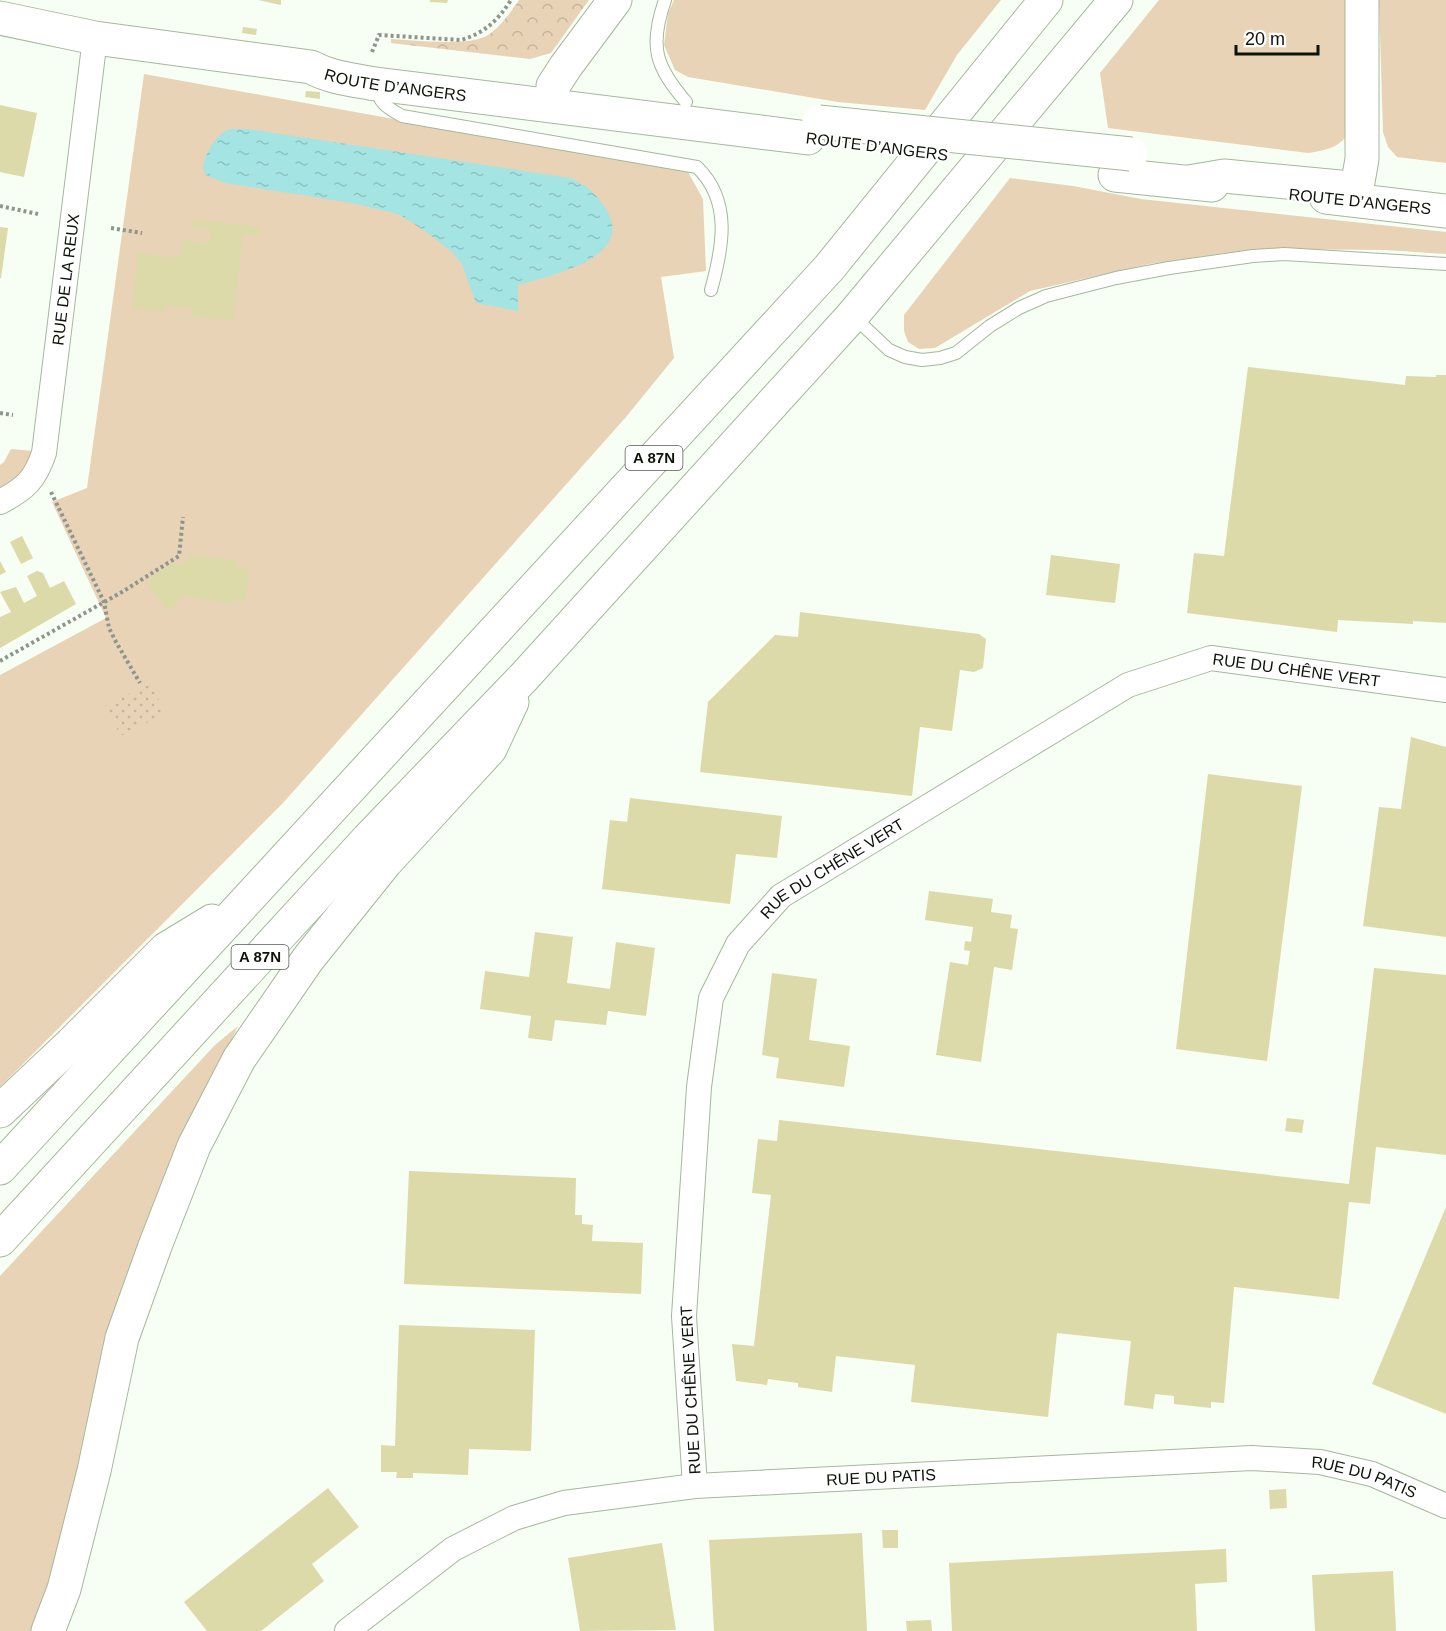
<svg xmlns="http://www.w3.org/2000/svg" width="1446" height="1631" viewBox="0 0 1446 1631" font-family="Helvetica,sans-serif">
<defs>
<pattern id="forest-crowns" width="20" height="18" patternUnits="userSpaceOnUse" patternTransform="scale(1.5)"><rect width="20" height="18" fill="#e8d3b7"/><path d="M2 6a3 3 0 1 1 6 0M12 15a3 3 0 1 1 6 0" fill="none" stroke="#c6b49c"/></pattern>
<pattern id="park-dots" width="8" height="8" patternUnits="userSpaceOnUse" patternTransform="scale(1.5)"><rect width="8" height="8" fill="#e8d3b7"/><path d="M2 2h.1M6 6h.1" fill="none" stroke="#c6b49c" stroke-width="1.8" stroke-linecap="round"/></pattern>
<pattern id="water-ripples" width="26" height="14" patternUnits="userSpaceOnUse" patternTransform="scale(1.5)"><rect width="26" height="14" fill="#a4e4e2"/><path d="M2 4q2-2 4 0t4 0M15 11q2-2 4 0t4 0" fill="none" stroke="#8cc3c1"/></pattern>
</defs>
<rect width="100%" height="100%" fill="#f7fef3"/>
<g fill="#e8d3b7">
<polygon points="674,0 1001,0 957,55 925,110 838,102 688,77 675,70 664,45 668,13"/>
<path d="M 1159,0 L 1350,0 L 1349,133 C 1338,148 1327,150 1308,153 L 1108,128 L 1100,73 Z"/>
<polygon points="1379,0 1446,0 1446,163 1397,157 1388,147 1383,132"/>
<polygon points="144,74 688,172 703,199 706,271 661,277 674,358 626,417 283,803 0,1087 0,675 106,618 52,502 87,488"/>
<polygon points="1010,178 1073,186 1141,199 1446,232 1446,254 1385,250 1255,249 1149,264 1030,291 935,348 919,349 908,342 904,331 904,315"/>
<path d="M 11,449 L 33,451 C 24,470 20,478 0,488 L 0,465 L 4,462 Z"/>
<polygon points="238,1026 221,1063 56,1579 36,1631 0,1631 0,1276 215,1045"/>
</g>
<path fill="url(#forest-crowns)" d="M 519,0 L 589,0 L 551,53 L 530,59 L 391,43 L 391,39 C 413,40 471,47 488,35 C 500,27 511,12 519,0 Z"/>
<polygon fill="url(#park-dots)" points="150,683 166,713 121,736 105,706"/>
<path fill="url(#water-ripples)" d="M 230,129 L 248,129 L 570,178 C 587,185 599,196 607,211 C 635,259 548,276 518,285 L 518,311 L 476,303 L 462,264 L 452,252 L 425,231 L 398,214 L 352,203 L 225,183 L 206,175 L 203,169 C 204,154 216,134 230,129 Z"/>
<g fill="#dcdaa8">
<polygon points="258,0 281,0 281,5"/>
<polygon points="430,0 448,0 447,3 430,2"/>
<polygon points="243,27 257,29 256,35 242,33"/>
<polygon points="306,91 320,92 320,99 305,97"/>
<polygon points="0,105 37,113 24,177 0,172"/>
<polygon points="192,219 261,227 260,236 243,235 233,321 192,316 192,309 165,306 164,312 132,309 138,253 180,258 182,240 209,244 211,230 191,228"/>
<polygon points="0,227 8,228 1,278 0,278"/>
<polygon points="1248,367 1405,385 1406,376 1436,377 1436,375 1446,375 1446,623 1413,621 1413,624 1338,620 1337,632 1187,613 1194,553 1224,556"/>
<polygon points="22,536 33,558 21,564 10,542"/>
<polygon points="190,554 238,561 237,568 250,570 245,602 232,600 231,604 184,596 170,611 153,593 146,581 175,562 177,566 190,558"/>
<polygon points="1051,555 1120,564 1115,603 1046,595"/>
<polygon points="0,561 6,572 0,575"/>
<polygon points="37,571 43,573 50,588 64,581 76,604 0,648 0,617 11,612 0,592 16,587 24,603 37,596 27,576"/>
<polygon points="800,612 979,634 986,639 983,668 974,672 960,670 952,731 920,727 912,796 700,772 708,702 775,635 798,637"/>
<polygon points="1411,737 1446,747 1446,937 1363,926 1379,807 1401,809"/>
<polygon points="1208,774 1302,786 1267,1061 1176,1049"/>
<polygon points="630,798 782,816 777,858 736,854 730,904 602,889 610,820 627,822"/>
<polygon points="929,891 993,899 991,912 1012,915 1010,928 1018,929 1012,970 994,967 981,1062 936,1055 950,962 968,965 970,951 964,950 965,941 971,942 973,927 925,920"/>
<polygon points="535,932 573,937 567,983 610,989 616,942 655,948 646,1016 608,1011 606,1025 555,1020 552,1041 528,1038 531,1016 480,1009 485,971 529,977"/>
<polygon points="1374,968 1446,975 1446,1155 1376,1147 1370,1204 1349,1202 1339,1299 1234,1287 1224,1403 1211,1402 1211,1408 1174,1404 1174,1396 1155,1394 1153,1409 1124,1405 1131,1341 1057,1333 1048,1417 911,1402 915,1365 836,1356 832,1392 798,1387 798,1383 768,1379 767,1385 736,1381 732,1344 754,1346 771,1195 752,1193 758,1139 777,1141 779,1120 1349,1184"/>
<polygon points="772,973 817,979 809,1040 850,1046 844,1087 776,1078 779,1058 762,1055"/>
<polygon points="1287,1118 1304,1120 1302,1133 1285,1131"/>
<polygon points="409,1171 576,1178 575,1215 582,1215 582,1224 593,1225 592,1241 643,1243 641,1294 404,1284"/>
<polygon points="1446,1207 1446,1414 1372,1384"/>
<polygon points="399,1325 535,1330 531,1451 469,1449 468,1475 413,1473 413,1478 396,1478 397,1472 381,1472 381,1445 395,1446"/>
<polygon points="328,1488 359,1527 312,1564 324,1581 261,1631 207,1631 184,1602"/>
<polygon points="1286,1489 1287,1508 1270,1509 1269,1490"/>
<polygon points="882,1530 898,1530 898,1548 883,1548"/>
<polygon points="862,1533 867,1631 714,1631 709,1540"/>
<polygon points="662,1543 676,1630 580,1631 568,1558"/>
<polygon points="1226,1549 1227,1582 1195,1584 1197,1631 952,1631 949,1563"/>
<polygon points="1393,1571 1396,1631 1315,1631 1312,1575"/>
<polygon points="931,1620 932,1631 907,1631 906,1621"/>
</g>
<g fill="none" stroke-linecap="round" stroke-linejoin="round">
<defs>
<g id="lane">
<path d="M 665,0 C 649,46 655,66 686,102"/>
<path d="M 376,86 C 379,104 388,108 402,116 L 697,167 C 732,201 723,247 711,290"/>
<polyline points="854,317 889,350 905,357 922,360 940,358 956,353 990,326 1019,308 1046,296 1116,278 1169,268 1253,256 1284,254 1446,264"/>
</g>
<g id="street">
<path id="s1" d="M 0,502 C 25,489 35,480 44,453 L 95,38"/>
<path id="s2" d="M 695,1486 L 684,1316 L 699,1087 L 711,998 L 738,944 L 781,896 L 1128,685 L 1211,658 L 1446,690"/>
<path id="s3" d="M 347,1631 L 453,1549 L 514,1518 L 564,1503 L 695,1486 L 1252,1458 L 1320,1462 L 1372,1474 L 1446,1506"/>
</g>
<g id="secondary">
<path id="s4" d="M 0,18 L 95,38 L 311,67 C 331,78 354,80 376,84 L 808,138"/>
<polyline points="553,86 566,66 615,0"/>
<polyline points="1115,175 1212,185"/>
<polyline points="1189,182 1224,176 1350,188 1358,182 1362,159 1362,0"/>
<polyline points="1326,197 1446,211"/>
</g>
<g id="highway">
<polyline points="0,1111 71,1044 166,949 212,921"/>
<polyline points="0,1168 829,268 1046,0"/>
<polyline points="0,1240 368,839 524,677 852,316 1116,0"/>
<polyline points="48,1631 64,1589 94,1471 122,1338 155,1246 194,1146 239,1059 308,959 385,863 490,749 512,702"/>
</g>
</defs>
<use href="#lane" stroke="#a6b79d" stroke-width="14"/>
<use href="#street" stroke="#a6b79d" stroke-width="26"/>
<use href="#secondary" stroke="#a6b79d" stroke-width="35"/>
<use href="#highway" stroke="#a6b79d" stroke-width="35"/>
<g stroke="#8f958b" stroke-width="4" stroke-dasharray="3 3" stroke-linecap="butt">
<path d="M 372,52 L 379,35 L 461,40 C 485,33 498,20 511,0"/>
<polyline points="0,206 38,214"/>
<polyline points="111,228 142,233"/>
<polyline points="0,413 13,415"/>
<polyline points="51,492 104,602 109,628 116,642 140,683"/>
<polyline points="0,661 122,592 179,556 183,517"/>
</g>
<use href="#lane" stroke="#fff" stroke-width="12"/>
<use href="#street" stroke="#fff" stroke-width="24"/>
<use href="#secondary" stroke="#fff" stroke-width="33"/>
<use href="#highway" stroke="#fff" stroke-width="33"/>
<defs>
<polyline id="secondary-bridge" points="819,122 1131,154"/>
</defs>
<use href="#secondary-bridge" stroke="#a6b79d" stroke-width="35" stroke-linecap="butt"/>
<use href="#secondary-bridge" stroke="#fff" stroke-width="33"/>
</g>
<g text-anchor="middle" stroke-width="4.5" stroke-linejoin="round" paint-order="stroke">
<g fill="#fff" stroke="#565a54" stroke-width="1.5">
<rect x="625.5" y="446" width="57" height="24" rx="4.5"/>
<rect x="231.5" y="945" width="57" height="24" rx="4.5"/>
</g>
<g font-size="15" font-weight="bold" fill="#0e130a">
<text x="654" y="463">A 87N</text>
<text x="260" y="962">A 87N</text>
</g>
<g font-size="16" fill="#0e130a" stroke="#fff">
<text dy="6" stroke="none"><textPath href="#s4" startOffset="402">ROUTE D’ANGERS</textPath></text>
<text transform="translate(877 146) rotate(7)" y="6">ROUTE D’ANGERS</text>
<text transform="translate(1360 201) rotate(6)" y="6">ROUTE D’ANGERS</text>
<text dy="6" stroke="none"><textPath href="#s1" startOffset="243">RUE DE LA REUX</textPath></text>
<text dy="6" stroke="none"><textPath href="#s2" startOffset="1194">RUE DU CHÊNE VERT</textPath></text>
<text dy="6" stroke="none"><textPath href="#s2" startOffset="672">RUE DU CHÊNE VERT</textPath></text>
<text transform="translate(690 1390) rotate(-93)" y="6">RUE DU CHÊNE VERT</text>
<text dy="6" stroke="none"><textPath href="#s3" startOffset="573">RUE DU PATIS</textPath></text>
<text dy="6" stroke="none"><textPath href="#s3" startOffset="1059">RUE DU PATIS</textPath></text>
</g>
</g>
<path d="M1236 45v9h82v-9" fill="none" stroke="#0e130a" stroke-width="3"/>
<text x="1245" y="45" font-size="18" fill="#0e130a" stroke="#ffffff" stroke-width="4.5" paint-order="stroke">20 m</text>
</svg>
